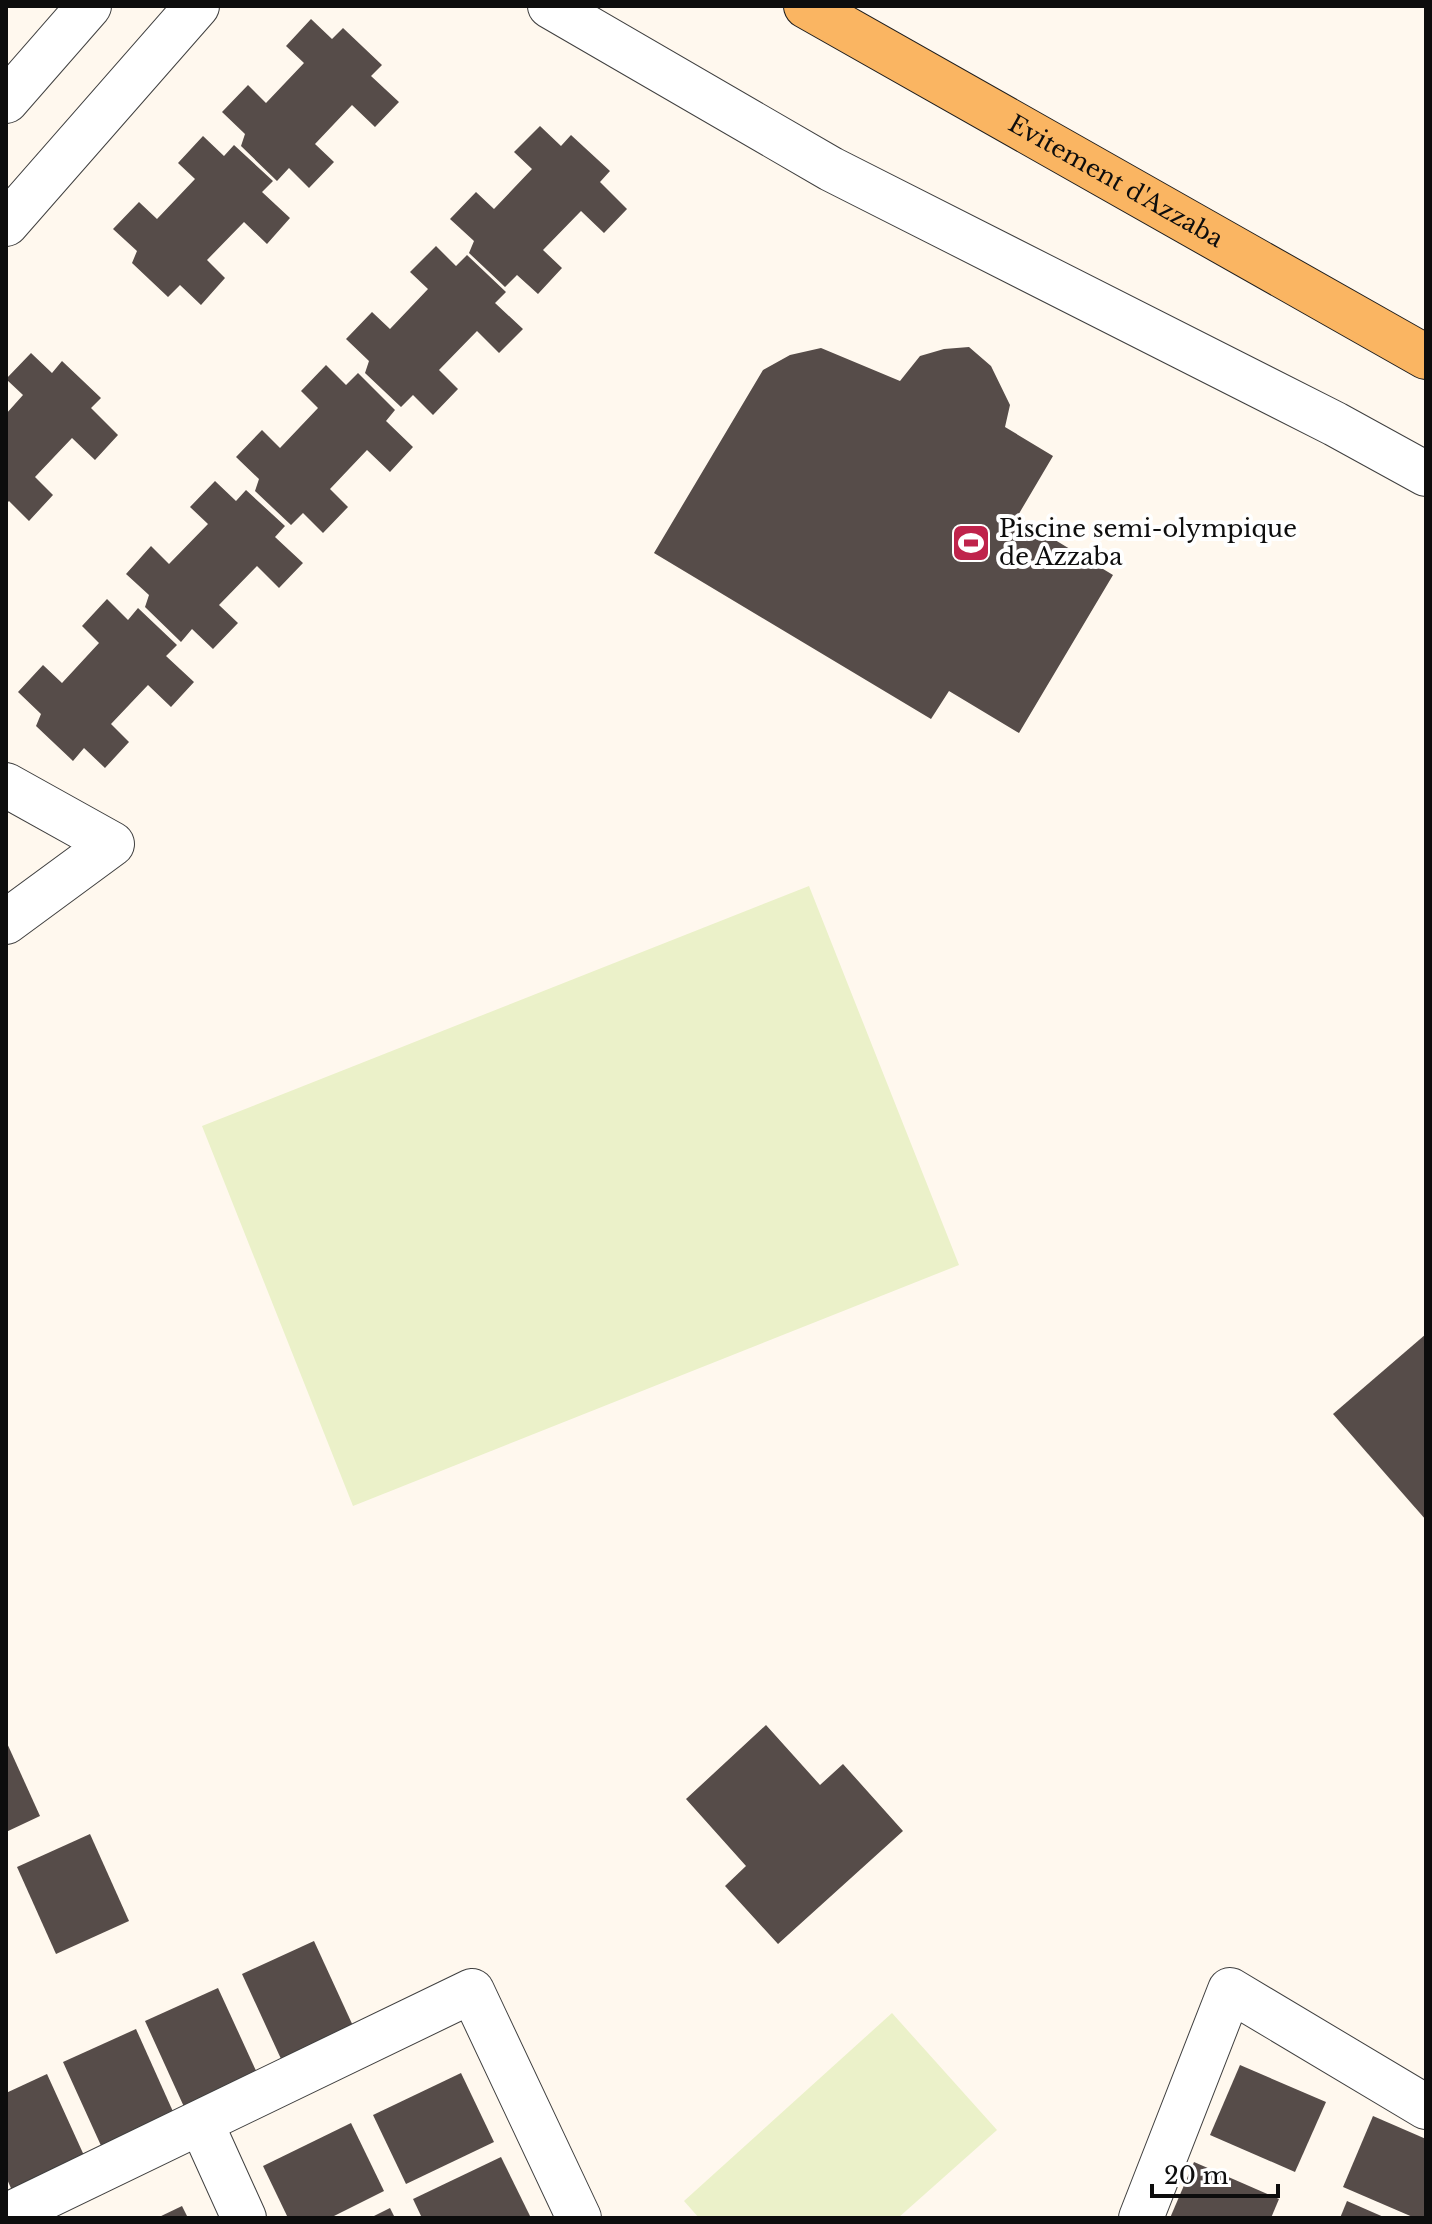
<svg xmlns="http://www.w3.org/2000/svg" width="1432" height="2224" viewBox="0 0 1432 2224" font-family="'Libre Baskerville',serif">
<rect width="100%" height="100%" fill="#fff8ee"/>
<g fill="#ebf1c9">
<polygon points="809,886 959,1265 353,1506 202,1126"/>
<polygon points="892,2013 997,2130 898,2218 699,2218 684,2201"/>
</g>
<g fill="#564c49">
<polygon points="311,19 332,39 343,28 382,65 371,76 399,102 375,127 352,105 315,144 334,162 309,188 289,168 277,181 241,146 245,134 222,112 248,85 266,103 304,63 286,46"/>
<polygon points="540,126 561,146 571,135 610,171 600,182 627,209 604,233 581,211 543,250 562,268 538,294 517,275 505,287 469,253 474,241 450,219 476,192 494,209 532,169 514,152"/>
<polygon points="203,136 224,156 234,145 273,181 262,192 290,218 267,244 244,222 207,260 225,278 201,305 180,285 168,297 132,263 137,251 113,229 139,202 157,219 195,179 178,163"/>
<polygon points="436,246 456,266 467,255 506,292 495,303 523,329 499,353 477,331 439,370 458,389 433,415 413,395 401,407 365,373 369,361 346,339 372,312 390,329 428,289 410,272"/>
<polygon points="969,347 991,366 1010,405 1005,427 1053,456 1017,517 1113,575 1019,733 949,691 931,719 654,553 763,370 790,355 821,348 900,381 920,356 944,349"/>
<polygon points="31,353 52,373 62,361 101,398 91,408 118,435 95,460 72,438 35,477 53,495 29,521 9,501 6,504 6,414 23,395 6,379"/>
<polygon points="326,365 346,385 358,373 395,410 386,421 413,447 390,472 367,450 330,489 348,507 323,533 303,513 291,525 255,491 259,479 236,457 262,430 280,448 318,408 301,391"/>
<polygon points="215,481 236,501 246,490 285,526 275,537 303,563 279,588 257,566 219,605 238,623 213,649 192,629 181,642 145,607 149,595 126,574 151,546 169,564 208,524 190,507"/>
<polygon points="107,599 128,620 138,608 177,645 166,656 194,682 171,707 148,685 111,724 129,742 105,768 84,748 73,761 36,726 41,714 18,692 43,665 62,683 99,643 82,626"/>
<polygon points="1426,1334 1426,1520 1333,1414"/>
<polygon points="766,1725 820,1785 843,1764 903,1831 778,1944 725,1886 746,1866 686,1799"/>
<polygon points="6,1741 40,1816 6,1832"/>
<polygon points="90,1834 129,1921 56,1954 17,1867"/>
<polygon points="314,1941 354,2028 282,2061 242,1974"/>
<polygon points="218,1988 258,2075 185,2109 145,2021"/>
<polygon points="136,2029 175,2116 103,2150 63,2062"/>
<polygon points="1240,2065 1326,2102 1295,2172 1210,2135"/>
<polygon points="461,2073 494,2142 406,2184 373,2115"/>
<polygon points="47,2074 87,2162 14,2195 6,2177 6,2093"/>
<polygon points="1373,2116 1426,2139 1426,2218 1415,2218 1343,2187"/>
<polygon points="351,2123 384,2191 330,2218 288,2218 263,2166"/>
<polygon points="501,2157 531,2218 422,2218 413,2199"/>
<polygon points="1194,2162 1279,2199 1271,2218 1170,2218"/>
<polygon points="1347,2201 1386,2218 1340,2218"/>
<polygon points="182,2206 188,2218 157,2218"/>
<polygon points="390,2208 395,2218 370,2218"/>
</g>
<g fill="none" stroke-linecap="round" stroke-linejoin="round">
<defs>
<g id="minor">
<polyline points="550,6 831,169 1335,424 1426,474"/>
<polyline points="6,101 89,6"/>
<polyline points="6,224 197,6"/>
<polyline points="6,785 112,844 6,922"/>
<polyline points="201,2123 244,2218"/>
<polyline points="6,2216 472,1991 579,2218"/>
<polyline points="1141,2218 1230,1990 1426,2107"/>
</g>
<g id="major">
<path id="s1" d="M 806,6 L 1426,357"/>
</g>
</defs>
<use href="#minor" stroke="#404040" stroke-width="46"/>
<use href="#major" stroke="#1e1e1e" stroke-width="46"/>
<use href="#minor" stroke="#fff" stroke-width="44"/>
<use href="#major" stroke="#fab562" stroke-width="44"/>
</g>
<defs>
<symbol id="stadium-square" viewBox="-11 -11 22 22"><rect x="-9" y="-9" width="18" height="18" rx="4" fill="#bf234b" stroke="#fff"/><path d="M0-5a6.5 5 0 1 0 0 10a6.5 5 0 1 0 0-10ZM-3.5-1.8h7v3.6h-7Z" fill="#fff"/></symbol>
</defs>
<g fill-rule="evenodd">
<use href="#stadium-square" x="949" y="521" width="44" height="44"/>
</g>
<g text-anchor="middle" stroke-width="8" stroke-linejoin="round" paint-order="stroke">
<g font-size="24" fill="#0d0d0d" stroke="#fff">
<text dy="8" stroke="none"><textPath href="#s1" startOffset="356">Evitement d'Azzaba</textPath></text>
</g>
<g font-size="24" fill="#0d0d0d" stroke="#fff" text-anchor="start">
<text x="999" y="537">Piscine semi-olympique<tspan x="999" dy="28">de Azzaba</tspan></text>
</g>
</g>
<rect width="1432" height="2224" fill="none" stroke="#0d0d0d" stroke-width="16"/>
<path d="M1152 2184v12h126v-12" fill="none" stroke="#0d0d0d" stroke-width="4"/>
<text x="1164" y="2184" font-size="24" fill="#0d0d0d" stroke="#ffffff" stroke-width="6" paint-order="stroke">20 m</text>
</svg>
